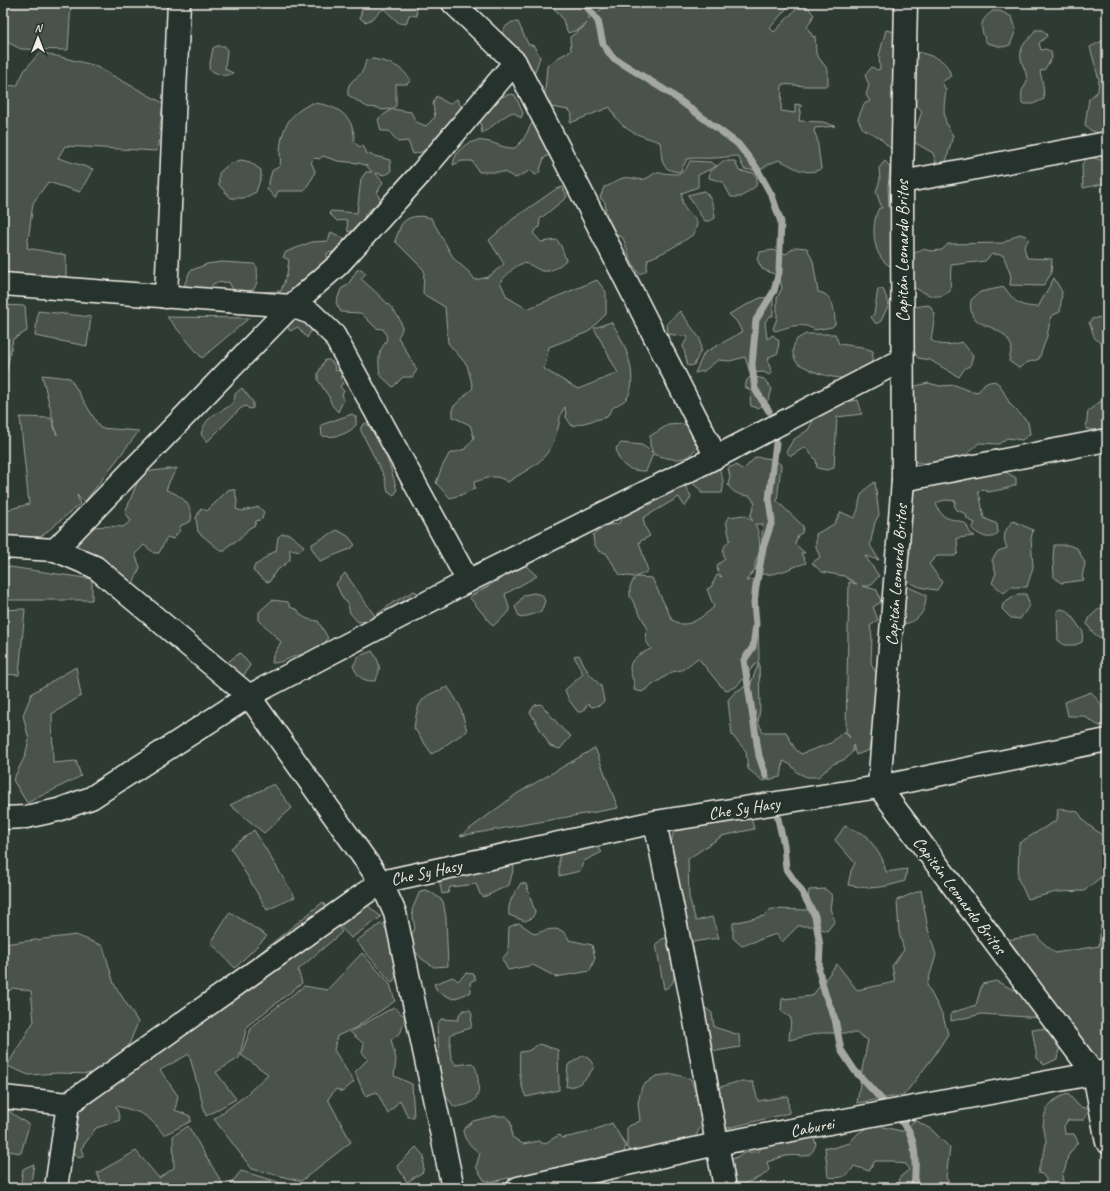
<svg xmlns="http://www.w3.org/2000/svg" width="1110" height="1191" viewBox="0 0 1110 1191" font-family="Caveat,sans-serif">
<rect width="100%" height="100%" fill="#2e3b34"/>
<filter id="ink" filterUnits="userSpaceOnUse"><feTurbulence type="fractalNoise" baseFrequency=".025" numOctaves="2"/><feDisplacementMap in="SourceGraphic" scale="8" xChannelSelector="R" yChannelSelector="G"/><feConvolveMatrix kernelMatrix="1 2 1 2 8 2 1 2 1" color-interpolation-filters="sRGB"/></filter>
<g filter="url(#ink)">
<g fill="#48524c" stroke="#9ea29a">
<polygon points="3,3 71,3 68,50 21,49 3,40"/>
<path d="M 363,3 L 416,3 L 417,16 L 409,15 L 406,24 L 399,23 L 384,9 C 376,13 374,20 365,22 L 360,18 Z"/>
<path d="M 550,3 L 584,3 L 589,9 L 589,20 L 593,14 L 613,3 L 791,3 L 770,28 L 774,32 L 800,5 L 807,6 L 814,15 L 807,27 L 813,37 L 815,36 L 816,54 L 828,70 L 828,86 L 805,86 L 782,84 L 781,111 L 795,113 L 795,104 L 801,105 L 799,121 L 823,122 L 835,126 L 815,128 L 814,131 L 817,138 L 821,169 C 805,177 793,166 779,160 L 769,164 L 759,171 L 744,169 L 738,156 C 730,156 721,158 713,158 C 703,159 696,157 687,159 L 680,172 C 659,170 663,161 660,142 C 636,134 622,132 610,107 L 570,123 L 572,114 L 569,110 L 551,107 L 544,104 L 547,66 L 559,57 L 571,51 L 570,37 L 584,27 L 587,23 L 578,30 L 568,33 L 562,18 Z"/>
<path d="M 993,11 L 1000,11 L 1012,17 L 1016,30 L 1010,45 L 1003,47 L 987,43 C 980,29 978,21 993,11 Z"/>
<polygon points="512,22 518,22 528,44 534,46 540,57 534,75 501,35 505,27"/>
<polygon points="886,30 900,33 896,146 891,149 879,137 863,129 858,119 864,104 870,101 866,95 869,85 865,75 872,67 877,70 880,69 879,56"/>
<path d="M 1035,30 L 1042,30 L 1046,33 L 1047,36 L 1039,43 L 1041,50 L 1046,49 L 1051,52 L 1052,58 L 1044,70 L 1040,71 L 1043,85 L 1044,99 L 1033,104 L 1022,104 C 1022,100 1021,95 1022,91 C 1023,87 1027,85 1027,80 C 1027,69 1017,60 1022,48 C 1025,40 1032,38 1035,30 Z"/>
<path d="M 1106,39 L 1107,132 C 1099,134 1090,132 1085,125 L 1089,99 L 1098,91 L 1099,80 L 1090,47 Z"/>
<path d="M 217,46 L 225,46 L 227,51 L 225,69 L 233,73 C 226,78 216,74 209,69 L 213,48 Z"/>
<polygon points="40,52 93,65 163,103 157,151 65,146 58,158 93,169 80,192 48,182 33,203 27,248 66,255 66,277 3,276 3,166 6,164 7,114 3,113 3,85 17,86 24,71"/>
<path d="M 919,52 C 936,58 946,58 951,76 L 942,82 L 946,90 C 944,106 941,121 953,135 L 946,162 L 944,164 L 936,163 L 933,153 L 912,141 L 922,111 L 915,103 L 913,64 L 915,56 Z"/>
<path d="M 373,59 C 390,62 401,66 411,80 L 407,84 L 396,84 L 396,106 L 392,109 L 411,112 L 416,122 L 426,126 L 435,117 L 433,104 L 436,96 L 449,104 L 457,99 L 463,110 C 449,127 436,151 413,154 L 408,141 L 398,142 L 389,131 L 381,131 L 378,119 L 392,109 L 381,110 L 379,108 L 367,107 L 348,95 C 346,80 357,80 362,72 C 364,69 365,64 366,60 Z"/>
<path d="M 511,94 L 515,95 L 523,113 L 521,118 L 513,112 C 501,117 493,127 482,133 L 479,114 C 489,104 497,97 511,94 Z"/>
<path d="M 312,103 C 335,104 356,116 354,142 L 358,146 L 364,147 L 367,154 L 390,160 L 391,172 L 385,175 L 375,173 L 383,182 L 377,193 L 381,201 L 366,213 L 359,230 L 348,232 L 347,220 L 337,221 L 329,213 L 331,211 L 357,213 L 361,179 L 366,172 L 372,172 L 366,165 L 358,163 L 338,161 L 323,156 L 319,159 L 315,158 L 311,162 L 315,171 L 313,177 L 304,191 L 278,191 L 275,198 L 267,189 L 272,171 L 280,166 C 281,160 280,156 280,150 C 283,124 290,114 312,103 Z"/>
<path d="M 532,123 L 551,141 L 549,155 L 544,158 L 539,173 L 535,175 L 531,170 L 516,178 L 504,172 L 479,172 L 472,161 L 462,161 L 453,165 C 455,150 468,139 484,141 C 495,142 503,149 515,148 L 523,140 Z"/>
<polygon points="1088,156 1107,162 1107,183 1083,188 1082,164"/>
<polygon points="241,160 250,162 261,170 261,177 256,192 244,198 231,198 219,185 219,173 229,164"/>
<path d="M 690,161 L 710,162 L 717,166 L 698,175 L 698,187 L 682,193 C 681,204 685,212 694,217 L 697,224 L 694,234 C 679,244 665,253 648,259 L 646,271 L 639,274 L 632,263 L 623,238 L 616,234 L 606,215 L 605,202 L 600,198 L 604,187 C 611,186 616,180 623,178 C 630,176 638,181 645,179 C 650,177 654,172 659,173 C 676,173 682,179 690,161 Z"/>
<polygon points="723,161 735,161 739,171 754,173 757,178 756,186 741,197 731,197 723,182 709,178 710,172"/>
<path d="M 885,161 L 890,167 L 888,187 L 889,208 L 894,206 L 895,268 C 872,262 870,225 879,208 L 882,208 L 876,192 L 880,180 L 879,168 Z"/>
<path d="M 563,187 L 567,197 L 540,219 L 539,227 L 533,233 L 541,242 L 557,240 L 561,246 L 566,260 C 540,285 536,260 521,264 C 514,266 505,277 500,282 L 507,297 L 527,309 L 597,280 L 606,292 L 606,314 L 588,332 L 549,347 L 544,369 L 578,389 L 618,373 L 594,328 L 611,322 C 624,339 640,378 627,398 C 624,402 618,404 614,407 C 611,409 609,414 607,417 L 572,426 L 566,417 L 565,407 C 559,414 560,423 557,431 C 548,462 534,465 508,482 C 494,473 489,478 474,482 L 475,488 L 461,495 L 450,498 L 436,483 L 442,467 L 449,454 L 465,449 L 474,438 L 470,425 L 453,417 L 453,407 L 473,388 L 467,365 L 448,343 L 445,307 L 423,294 L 424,270 L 395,241 C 397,236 399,230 401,225 C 407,215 422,215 431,218 L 454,259 L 470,273 L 475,280 L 488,277 L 504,264 L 489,240 L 513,219 L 556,189 Z"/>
<path d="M 704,191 C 711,196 715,209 715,218 L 710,221 L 705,221 L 699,213 L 688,195 Z"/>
<polygon points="331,232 343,238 346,242 339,255 334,252 327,253 327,263 309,297 262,296 260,292 281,291 287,274 289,260 283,257 286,252 312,242 328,241"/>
<path d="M 1019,234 L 1026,236 L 1029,239 L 1024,247 L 1027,258 L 1052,259 L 1051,274 L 1043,286 L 1010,285 L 1011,276 L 1003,255 L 992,254 L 985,261 L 951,265 L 950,291 C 935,302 926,293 911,286 L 910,256 L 922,249 L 931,251 L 942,250 L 948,244 L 1003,243 Z"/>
<path d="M 795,247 L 807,248 L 813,261 L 818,292 C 833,294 835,310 835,324 L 832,327 L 815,330 C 801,321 790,327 775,331 L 773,329 L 777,318 L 777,298 L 782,288 L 779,276 L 762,269 L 757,259 L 760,252 L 773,250 L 786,254 Z"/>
<path d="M 222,262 L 254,264 L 257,267 C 258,283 258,288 244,297 L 235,294 L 229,282 L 214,283 L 207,293 L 184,286 L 190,271 L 207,264 Z"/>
<path d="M 361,269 L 366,273 L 361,279 C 371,288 403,314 402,328 C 402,331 399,335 398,337 L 417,370 L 412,377 L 403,377 L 393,387 L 380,375 C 379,368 378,359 380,352 C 384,341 391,342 383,329 L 376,328 L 361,313 L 341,312 L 336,303 L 341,289 L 348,285 L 357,270 Z"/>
<path d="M 1054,278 L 1062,292 L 1060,312 L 1051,316 L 1047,336 L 1039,359 L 1026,363 L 1019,368 L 1009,361 L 1012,347 C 1010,343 1008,339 1005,336 C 991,322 967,328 971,300 L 980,292 L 1004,287 C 1016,303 1018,306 1038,307 Z"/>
<polygon points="878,289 883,289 889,304 881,321 876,324 871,317 874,314"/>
<polygon points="773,297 773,316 770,316 765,322 767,339 773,335 779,341 778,353 769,357 768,362 772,373 769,375 764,372 750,373 745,357 730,361 718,360 704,371 695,373 704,353 742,332 737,322 729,314 760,298"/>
<polygon points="3,305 25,306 27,331 13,339 5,378 3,382"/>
<path d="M 929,305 L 935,314 L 931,340 C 941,347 951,345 962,342 L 973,355 L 970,366 L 965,368 L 959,377 L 930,360 L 918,358 L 911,346 L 906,308 Z"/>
<polygon points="38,311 91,317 87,346 35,336"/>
<polygon points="680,311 700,339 701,350 694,365 688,366 683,346 688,337 668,334 667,323"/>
<polygon points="290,314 313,327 307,338 298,327 290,331 287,326 286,320"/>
<path d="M 1105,316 L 1107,317 L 1106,345 C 1090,339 1096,336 1089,323 L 1092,319 Z"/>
<polygon points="167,317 249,318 202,358"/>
<path d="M 806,334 L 835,334 L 839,344 L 862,347 L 873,351 C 875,388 828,380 807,368 C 802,365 797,365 795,359 C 791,352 793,346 797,339 Z"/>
<polygon points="325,360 329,360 334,364 335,370 340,371 342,376 341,380 343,383 340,387 344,391 342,395 344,399 338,412 332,405 329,397 318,380 318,373"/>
<polygon points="42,375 70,378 100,428 139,431 84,503 77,495 80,504 38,539 3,536 3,511 29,504 20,417 51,418 57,435"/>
<path d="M 751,376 L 764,379 L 772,389 L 769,399 L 758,408 L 751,406 C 749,399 752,396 750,390 L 745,387 L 747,380 Z"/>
<path d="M 995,381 L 1000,385 L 1010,404 L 1028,422 L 1030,434 L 1022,440 L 1007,438 L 999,444 L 979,443 C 974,447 965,457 960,459 C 946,467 927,465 913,461 L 908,388 L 928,383 L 940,386 L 955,385 L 967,390 L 978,392 L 985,383 Z"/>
<path d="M 242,388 L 253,402 L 253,408 L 249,409 L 246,406 L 241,408 L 207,442 L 201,434 C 203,428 204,424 209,419 C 217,409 235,410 235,394 Z"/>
<polygon points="858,400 862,414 837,417 834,468 827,470 817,468 816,460 805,447 791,456 786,452 793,440 808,430 814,419 845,402"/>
<polygon points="1101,401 1107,402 1107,430 1100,431 1086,429 1088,411"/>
<path d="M 352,414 L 356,417 L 356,425 C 348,435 334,438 322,436 L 321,425 Z"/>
<path d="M 365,423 C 380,432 393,473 397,491 L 394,495 L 388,491 L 384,476 L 361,431 L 361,427 Z"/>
<path d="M 683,424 L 694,427 L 701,441 C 688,464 675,461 653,454 L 646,471 C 628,471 619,466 616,448 L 621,443 L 642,445 L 653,453 L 650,445 L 650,436 L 668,425 Z"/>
<path d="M 756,457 L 774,459 L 781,465 L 777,501 L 803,526 L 802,533 L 798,535 L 795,544 L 805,553 L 801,553 L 806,563 C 791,567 774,578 758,573 C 762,556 761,541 763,524 L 755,524 C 759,531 761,545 759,553 C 757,560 754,561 755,569 L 746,581 L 757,578 L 759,660 L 736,687 L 726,690 L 720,685 L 698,658 L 682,670 L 672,672 L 642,692 L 634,690 C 635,683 634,683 632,677 C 625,660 638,655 651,649 L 646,641 L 647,627 L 630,596 L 630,587 L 635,577 L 620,575 L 606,553 L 599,551 L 594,544 L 593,535 L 607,525 L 618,524 L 634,502 L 650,505 L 662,498 L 666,493 L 685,484 L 691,497 L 685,507 L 679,497 L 643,518 L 645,527 L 650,536 L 639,542 L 648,571 L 636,577 L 652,578 L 672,620 C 675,621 679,624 682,624 C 693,625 706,614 714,607 L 707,589 L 711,587 L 717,575 L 722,577 L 718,572 L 717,565 L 725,559 C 721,551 724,545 730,540 L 726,521 L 729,517 L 744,515 L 753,521 L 750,517 L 755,503 L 750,496 C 740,495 734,494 728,485 L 730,477 L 728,468 L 736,465 L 743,470 Z"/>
<path d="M 716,464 C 722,472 725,482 722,493 L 701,493 L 701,490 L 692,483 L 687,469 Z"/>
<path d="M 177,468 L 170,480 L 166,490 C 180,494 194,505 191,521 L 180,526 L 180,530 L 173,539 L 167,537 L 159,553 L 154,553 L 144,545 L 135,554 L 140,567 L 131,589 L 75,548 C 76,543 76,536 79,532 C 85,525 114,526 123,527 L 131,521 L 125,512 C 132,498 135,483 144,472 Z"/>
<path d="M 1004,471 L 1016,478 L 1016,485 C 1008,489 998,490 988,492 L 983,489 L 978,492 L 980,497 L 984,518 L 997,524 L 998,533 C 991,542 979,535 972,529 L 975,523 L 967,519 L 966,514 L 957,510 L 954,505 L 956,501 C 949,500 941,499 936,504 C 944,524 952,516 966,524 L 970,533 L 975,536 L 957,538 L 958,553 L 955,556 L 937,556 L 929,564 L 942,582 L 937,590 C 927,589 911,586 905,578 L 908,556 L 910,553 L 910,530 L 899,526 L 911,493 L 919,487 L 948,481 L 953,483 L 962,481 L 978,475 Z"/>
<path d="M 875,482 L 879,515 L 875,522 L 870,545 L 879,560 L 865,556 L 879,576 L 870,586 L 862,586 L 877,590 L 881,602 L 873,607 L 878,620 L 870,626 L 872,636 L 871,663 L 878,677 L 877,702 L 869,750 L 856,755 L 853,745 L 853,751 L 846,759 L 833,764 L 818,777 L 807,777 L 798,773 L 791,765 L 783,761 L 782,772 L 780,777 L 763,781 L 748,769 L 746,751 L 732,735 L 728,700 L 735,692 L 751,683 L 759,662 L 760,709 L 758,722 L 763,732 L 786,732 L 795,749 L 801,754 L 831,743 L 844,731 L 850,738 L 846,731 L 849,582 L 857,584 L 844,576 L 822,572 L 812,563 L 820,557 L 816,547 L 816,534 L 834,524 L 841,512 L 854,518 C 860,508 857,509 860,499 C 861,492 869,486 875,482 Z"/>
<polygon points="229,489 235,490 237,501 236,509 242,511 259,507 264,512 262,519 256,521 255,525 248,529 240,539 229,545 225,551 221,551 198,532 196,518 201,508 207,511"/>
<path d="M 1013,521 L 1033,530 L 1031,539 L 1033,567 L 1027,587 L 1011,587 L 1004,593 L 992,583 L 996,573 L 992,560 L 998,551 L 1007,548 C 1002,536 1004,531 1013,521 Z"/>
<polygon points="337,530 348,536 355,545 350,549 320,561 311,547 312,544"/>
<path d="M 282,534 L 289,534 L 304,546 L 300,551 L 290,549 L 290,560 L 275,572 L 270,581 L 267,582 L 253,571 L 255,565 C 263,562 266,555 276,551 L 278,537 Z"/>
<polygon points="1054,545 1068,545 1077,548 1085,563 1082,577 1084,580 1061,583 1054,577 1053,558"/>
<polygon points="525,565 537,576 505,594 510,611 493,626 469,597"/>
<polygon points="3,566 92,579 92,600 3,600"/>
<polygon points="345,573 375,616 392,603 414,591 420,594 373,621 358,622 350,613 347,602 343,599 336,584"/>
<path d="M 906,586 L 926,595 C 926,610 920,621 904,624 L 899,617 Z"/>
<polygon points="534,593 542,595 545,601 541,612 520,618 515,607 524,595"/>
<polygon points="1018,594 1026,594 1029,603 1028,608 1020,619 1011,618 1002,609 1003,604"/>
<path d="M 272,600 L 288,602 L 290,607 L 298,610 C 301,618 309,620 318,621 L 328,638 C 321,651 309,652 296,656 C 287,659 281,663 272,663 L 273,656 L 281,642 L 259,620 L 259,612 Z"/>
<path d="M 1100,608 L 1107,610 L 1107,639 C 1097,638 1092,633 1087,624 L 1090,617 Z"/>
<polygon points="25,609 19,675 3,674 3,610"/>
<polygon points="1061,609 1068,611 1083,632 1082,642 1075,645 1064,645 1058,640 1057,611"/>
<path d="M 372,651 C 380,662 382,669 375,681 C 362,681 359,678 353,666 L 359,656 Z"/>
<polygon points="240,653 250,665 244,675 241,676 225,664"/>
<polygon points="579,655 588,672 601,686 604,701 600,705 592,707 588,704 582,712 578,712 569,700 565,690 583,674 574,656"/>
<polygon points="76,667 81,696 52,714 53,763 76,761 81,776 27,803 13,780 25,756 29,740 23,715 32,693"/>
<path d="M 448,687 L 460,706 L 467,731 L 432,754 L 414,728 C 418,700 421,696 448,687 Z"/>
<path d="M 1091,692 C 1099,701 1107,710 1107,723 L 1099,726 L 1084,716 L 1068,716 L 1065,702 Z"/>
<polygon points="541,704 564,731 571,736 560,749 550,746 530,712 535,705"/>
<polygon points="595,748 618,808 460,836 518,793"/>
<polygon points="274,784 292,808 264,833 230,805"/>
<polygon points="747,801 754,829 722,836 688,859 689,897 696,921 712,917 719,938 685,943 669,855 677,813"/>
<polygon points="1058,808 1078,812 1086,823 1107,839 1107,891 1101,877 1084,891 1057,892 1028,899 1018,879 1019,843 1057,820"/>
<path d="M 845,826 L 867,836 L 882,858 L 886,872 L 907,869 L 905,881 C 883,888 870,890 848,885 L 851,871 L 855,863 L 835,840 Z"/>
<polygon points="254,830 295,897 267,910 231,848"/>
<polygon points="594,845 602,852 584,861 580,871 559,876 559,851"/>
<polygon points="511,863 514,867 509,885 484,897 480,894 476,884 450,887 448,893 442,894 439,879"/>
<path d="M 521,883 L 526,884 L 535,912 L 532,918 L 525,921 L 509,915 C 507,902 515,893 521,883 Z"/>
<polygon points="825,889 832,895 830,909 835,921 827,931 813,926 798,926 782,942 776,934 742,946 733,938 733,923 764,916 771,909 807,910 809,890"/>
<polygon points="425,890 431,892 443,901 446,918 448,966 434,967 422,959 407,942 415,929 412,910 420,891"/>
<polygon points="921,890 928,929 936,955 927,985 943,1016 948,1034 934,1056 904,1095 857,1103 862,1070 868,1040 856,1033 820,1033 789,1040 791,1018 781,1011 782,999 812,996 837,964 857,990 895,982 892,966 904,950 899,932 897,900"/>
<path d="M 355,894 L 381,917 L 351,938 L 334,920 L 342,932 L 298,970 L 302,983 L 247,1026 L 239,1058 L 216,1072 L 236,1099 L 206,1116 L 189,1054 L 160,1070 L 178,1096 L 175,1110 L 190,1116 L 191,1121 L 164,1135 C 148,1114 141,1112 116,1106 L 120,1120 L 96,1128 L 81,1149 L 84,1156 L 79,1158 L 58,1141 L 58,1116 L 323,902 L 330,914 Z"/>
<polygon points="230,912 267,936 235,968 211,943"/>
<polygon points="382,923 404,962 392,983 356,941"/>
<path d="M 519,923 L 535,934 C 548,929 563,924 569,940 L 592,945 L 595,958 L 590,971 L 556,977 L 533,965 L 508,970 L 502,959 L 508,952 L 509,927 Z"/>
<polygon points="1107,924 1107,1062 1096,1064 1001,941 1037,935 1039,939 1055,953 1099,946 1101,925"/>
<polygon points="76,935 103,946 114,984 138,1022 128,1047 92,1074 57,1073 29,1075 7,1066 34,1021 31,991 13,988 3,995 3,944"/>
<path d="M 669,937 L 675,953 L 670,959 C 675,969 678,985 664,989 L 656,944 L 662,939 Z"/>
<polygon points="362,953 390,984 395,1001 355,1028 337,1036 334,1050 354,1082 342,1092 336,1089 328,1099 351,1142 301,1181 252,1169 214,1119 246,1095 268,1074 241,1055 252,1026 304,986 327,990"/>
<polygon points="466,973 473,974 476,979 470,982 471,992 453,999 437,991 434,984 453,977 458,981"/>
<polygon points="996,981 1014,990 1020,986 1043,1018 982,1014 951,1021 951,1013 976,1005 982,984"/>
<polygon points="699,1003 712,1013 714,1027 739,1035 740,1047 716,1051 704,1043"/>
<polygon points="394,1007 405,1017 401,1032 391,1040 396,1059 394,1076 412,1084 414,1117 408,1117 400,1100 388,1114 377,1092 365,1096 355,1072 368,1059 362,1052 364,1044 350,1032"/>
<path d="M 464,1010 L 470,1010 L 472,1014 L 471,1028 L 451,1034 C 450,1046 448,1056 456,1065 L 472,1063 C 477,1068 477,1073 478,1080 C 481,1100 473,1105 454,1107 L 440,1087 L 437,1069 L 439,1055 L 437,1025 L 441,1019 L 458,1020 L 460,1013 Z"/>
<polygon points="1032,1029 1047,1029 1060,1045 1057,1059 1044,1065 1037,1058"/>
<path d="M 539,1044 L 558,1050 L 559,1090 L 526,1097 C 519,1082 519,1068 520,1052 L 528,1051 Z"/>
<path d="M 584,1055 L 590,1060 L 594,1066 C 589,1077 580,1087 566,1087 L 568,1065 Z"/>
<polygon points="673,1074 691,1079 704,1120 691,1145 631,1152 627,1147 627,1127 640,1121 638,1103 642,1086 656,1076"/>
<polygon points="737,1082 753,1082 758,1101 788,1096 789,1113 724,1129 710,1090"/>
<path d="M 1068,1094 L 1080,1107 L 1090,1109 L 1084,1120 L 1068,1120 L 1064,1126 L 1065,1134 L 1074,1134 L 1078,1142 L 1068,1156 L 1065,1169 L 1062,1175 L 1064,1188 L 1046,1188 L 1046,1179 L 1042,1174 L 1038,1173 C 1039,1163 1045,1154 1046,1144 C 1047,1138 1043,1133 1043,1128 C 1044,1109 1049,1100 1068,1094 Z"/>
<polygon points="3,1107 29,1125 21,1153 8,1151 5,1157 3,1157"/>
<path d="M 494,1116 L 506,1116 L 511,1123 L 512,1137 L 523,1144 L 539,1141 L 544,1144 L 559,1135 L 563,1138 L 586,1133 L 612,1123 L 626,1146 L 621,1160 L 602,1163 L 584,1160 L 524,1181 L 508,1178 L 492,1182 L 484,1180 L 476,1167 L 480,1153 C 472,1147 464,1141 463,1130 L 473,1121 Z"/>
<path d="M 878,1120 L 883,1127 L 901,1131 L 903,1131 L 914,1121 L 917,1121 L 932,1130 L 950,1148 L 946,1177 L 949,1183 L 958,1188 L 899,1188 L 900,1177 L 909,1170 L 906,1164 L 898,1163 L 894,1161 L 875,1161 L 869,1171 L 854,1166 C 848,1177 840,1179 828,1177 L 825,1147 L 832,1148 L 850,1143 C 858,1130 866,1130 878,1120 Z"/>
<polygon points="188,1126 225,1188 99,1188 102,1185 97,1173 136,1151 159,1178 174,1168 173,1136"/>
<path d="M 812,1133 L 816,1144 C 809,1163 802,1153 786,1156 C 780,1157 774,1160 767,1162 L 769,1170 L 761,1177 L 745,1183 L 744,1188 L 730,1188 L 729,1161 L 744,1153 L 759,1151 L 765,1142 Z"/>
<polygon points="416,1147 424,1156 423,1172 407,1182 397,1166"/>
<polygon points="34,1164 30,1188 20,1188 23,1169"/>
<polygon points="241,1171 299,1188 231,1188 232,1182"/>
</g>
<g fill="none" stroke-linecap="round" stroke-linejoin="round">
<g stroke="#a4a8a0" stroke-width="7">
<polyline points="584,3 598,21 603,44 612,57 671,94 738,144 756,167 772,196 781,222 779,272 774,291 756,320 752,365 755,389 769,411"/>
<polyline points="766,776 759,756 744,660 753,647 756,624 754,603 756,586 763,548 772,521 769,499 776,443"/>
<polyline points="775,806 784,845 786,869 802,892 815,916 820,946 819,971 825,994 835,1019 841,1050 855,1071 882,1100"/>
<path d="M 901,1121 C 918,1135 916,1168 914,1188"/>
</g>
<defs>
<g id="minor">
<polyline points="453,3 515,62 716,457"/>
<polyline points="906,3 902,182 903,480 879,787 1094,1074 1107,1142"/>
<polyline points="902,182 1107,143"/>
<polyline points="3,284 291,306 311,313 334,335 468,581"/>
<polyline points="166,297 179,3"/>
<polyline points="903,480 1107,440"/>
<polyline points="3,547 55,550 95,567 249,696 381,882 395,913 453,1188"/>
<polyline points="55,550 291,306 338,265 422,172 515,62"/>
<polyline points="3,818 26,817 58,810 91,798 249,696 468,581 716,457 902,360"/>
<polyline points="655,822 690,993 725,1188"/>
<polyline points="3,1097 68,1104 381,882 655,822 879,787 1107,740"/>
<polyline points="56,1188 68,1104"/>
<polyline points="518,1188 717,1144 1107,1071"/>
</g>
</defs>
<use href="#minor" stroke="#f4f1e8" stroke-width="25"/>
<use href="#minor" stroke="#26332d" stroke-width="22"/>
</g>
</g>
<g text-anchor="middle" stroke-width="3.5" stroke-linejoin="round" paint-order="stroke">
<g font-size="17" fill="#f4f1e8" stroke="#26332d">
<text transform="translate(902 251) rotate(-90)" y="6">Capitán Leonardo Britos</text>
<text transform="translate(896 575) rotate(-86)" y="6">Capitán Leonardo Britos</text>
<text transform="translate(744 808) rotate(-9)" y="6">Che Sy Hasy</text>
<text transform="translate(426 872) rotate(-12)" y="6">Che Sy Hasy</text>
<text transform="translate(960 895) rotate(53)" y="6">Capitán Leonardo Britos</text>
<text transform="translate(812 1127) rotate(-11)" y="6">Caburei</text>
</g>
</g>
<rect width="1110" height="1191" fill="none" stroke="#26332d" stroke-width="16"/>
<rect x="8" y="8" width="1094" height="1175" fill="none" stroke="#f4f1e8" stroke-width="1.5" filter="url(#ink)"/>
<g transform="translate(38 38)" stroke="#26332d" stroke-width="3" paint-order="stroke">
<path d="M0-3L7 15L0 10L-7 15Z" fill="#f4f1e8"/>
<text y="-6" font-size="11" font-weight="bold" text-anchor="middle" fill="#f4f1e8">N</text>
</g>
</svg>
